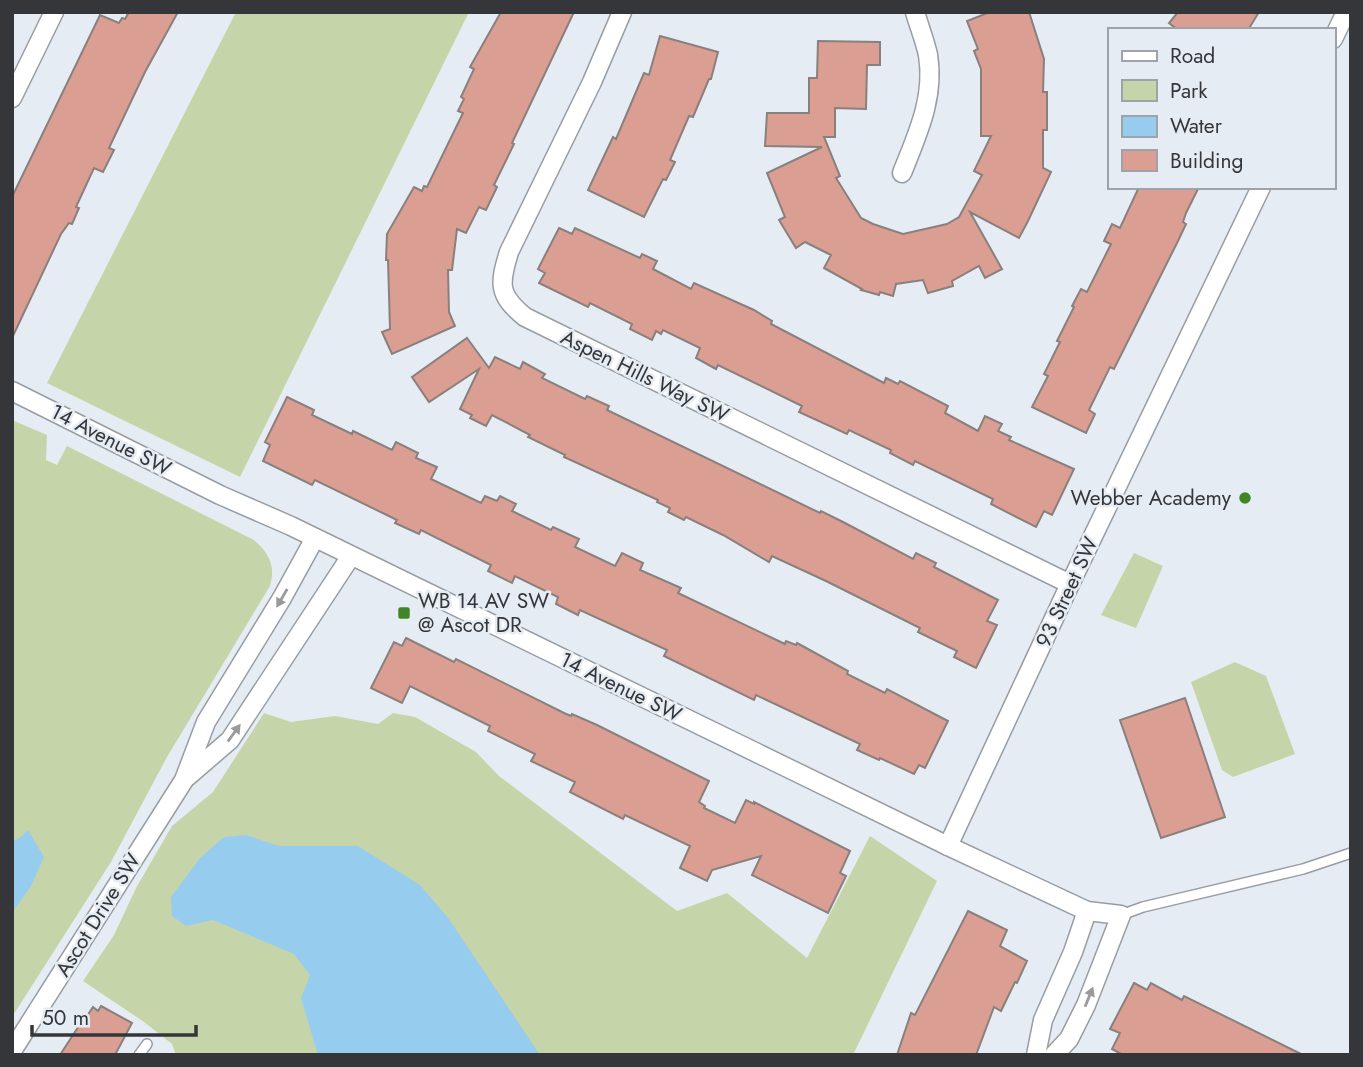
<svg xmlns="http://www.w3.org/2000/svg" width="1363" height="1067" viewBox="0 0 1363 1067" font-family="Jost,sans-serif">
<rect width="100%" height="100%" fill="#e6ecf3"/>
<g fill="#c6d5a9">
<polygon points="236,12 469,12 240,477 47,383"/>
<path d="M 12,420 L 47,435 L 46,460 L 57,465 L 67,446 L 254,540 C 269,553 276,566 270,586 L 167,757 L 111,862 L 12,1017 Z"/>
<polygon points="1134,553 1163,566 1136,628 1101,615"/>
<polygon points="1235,662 1266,676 1295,754 1233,777 1222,770 1191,682"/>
<polygon points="264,713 291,722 335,716 378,724 393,713 415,717 476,752 499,776 677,911 727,893 807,958 870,836 937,881 853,1055 176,1055 172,1044 144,1022 83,981 114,935 136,888 172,826 213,792"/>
</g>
<g fill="#96cdef">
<polygon points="28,830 44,857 31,886 12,913 12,841 18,839"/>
<polygon points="246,835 279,846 358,846 420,885 449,919 540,1055 318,1055 301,998 310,975 294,954 213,920 186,926 172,916 171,897 200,858 224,837"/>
</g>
<g fill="#db9e93" stroke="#89807e" stroke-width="2">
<polygon points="129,12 178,12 145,72 109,148 114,150 103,172 94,168 76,207 79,208 72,224 69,223 61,234 12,338 12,197 100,15 119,23 122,18 125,19"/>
<polygon points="501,12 574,12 512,143 514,144 494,185 497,187 486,210 479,207 466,233 457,229 452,270 448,270 449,312 455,326 392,354 382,332 390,329 388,260 386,260 387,234 414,187 422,191 424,186 427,187 463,113 458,111 464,99 461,97 474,69 470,67"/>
<polygon points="990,12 1029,12 1044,59 1043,92 1047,92 1047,130 1043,130 1043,168 1051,172 1028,221 1019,238 970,212 1002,269 985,278 979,266 952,281 953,286 928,293 923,280 896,284 893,296 880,292 879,295 861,290 862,289 824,268 831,255 805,242 796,248 779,220 785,217 767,173 822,147 765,146 767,113 809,113 809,78 817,78 818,41 880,42 880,65 867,65 866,109 835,108 835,137 824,137 840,176 836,178 861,218 873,224 903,234 947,224 959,217 982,175 974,171 991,136 981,136 981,69 974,51 978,49 967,21"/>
<polygon points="1178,12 1259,12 1248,30 1178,30 1169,23"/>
<polygon points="660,36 718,52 711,79 709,79 693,117 689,116 670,160 675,162 666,180 663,179 644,217 588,190 613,137 616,139 644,73 649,75"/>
<polygon points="1139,187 1199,187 1186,213 1183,222 1186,224 1178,241 1114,369 1110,367 1089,410 1095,414 1086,433 1032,407 1048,376 1044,374 1060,342 1057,341 1074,307 1072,306 1081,289 1087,292 1111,244 1104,241 1112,224 1120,228"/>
<polygon points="559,228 572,234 575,228 640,258 642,254 657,261 653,269 691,289 694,283 754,310 772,321 771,324 884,383 886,378 898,384 900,381 948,406 945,413 978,431 985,416 1002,424 998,431 1011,437 1009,440 1074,469 1052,515 1044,511 1036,527 991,504 993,499 915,461 913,465 890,453 891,450 849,430 847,434 799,412 802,406 718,365 716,369 696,358 700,348 663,330 661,334 656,331 652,340 630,329 632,324 590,303 588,307 539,283 545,273 538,269"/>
<polygon points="467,338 489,368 495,357 520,369 523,362 545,374 542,378 585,399 587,396 609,406 607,410 820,513 821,511 843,522 913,559 916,553 936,563 934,567 998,600 987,621 997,625 976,668 954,657 957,651 918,632 920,628 826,581 772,556 769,562 723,535 686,517 684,520 668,512 670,508 657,502 658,500 564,457 565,455 528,437 530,435 492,415 486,426 470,418 472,415 460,409 479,369 429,402 412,377"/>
<polygon points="287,397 314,410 312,415 352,434 353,431 392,450 396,442 418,453 416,458 437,467 431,479 481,503 485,496 497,501 500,496 516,504 512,511 551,530 553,527 579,539 575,547 615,566 622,553 643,563 640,570 681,588 678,593 785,644 786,641 796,645 797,643 848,671 847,674 885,693 887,689 948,721 925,768 919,765 914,774 880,758 879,760 857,750 860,744 756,695 754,700 664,656 667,650 580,610 578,615 556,604 558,597 515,576 512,583 488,571 491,565 421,530 419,534 395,523 397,520 315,480 312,485 263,461 270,445 265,442"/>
<polygon points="406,638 454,662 456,659 564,713 571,716 572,714 597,725 709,781 699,802 705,806 704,808 735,823 746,800 754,804 754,802 850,851 840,873 846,876 828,913 752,875 761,856 712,870 707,881 680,868 690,846 625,815 623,819 570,792 575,782 531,761 535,754 488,731 490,726 410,686 402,703 371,688 394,642 402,646"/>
<polygon points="1185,698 1225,817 1161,838 1120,720"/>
<polygon points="968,911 1007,930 1000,946 1027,961 1017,983 1015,982 1001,1011 994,1007 976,1055 897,1055 911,1013 915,1015"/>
<polygon points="1134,983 1147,990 1151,983 1182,1000 1184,996 1303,1055 1123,1055 1112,1049 1120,1033 1110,1029"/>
<polygon points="101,1006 132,1023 115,1055 60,1055 84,1018 85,1019 93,1007 98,1011"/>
</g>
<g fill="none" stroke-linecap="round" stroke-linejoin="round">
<defs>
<g id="lane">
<polyline points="1121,915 1143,907 1303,869 1351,853"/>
<polyline points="139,1055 147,1044"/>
</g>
<g id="street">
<path d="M 622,12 L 592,82 L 509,252 C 499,284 498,295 525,317 L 1070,584"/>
<polyline points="1333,39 1346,12"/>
<polyline points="12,98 54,12"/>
<path d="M 902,173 C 917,135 935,98 928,55 C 925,41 919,26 915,12"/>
<polyline points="12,391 220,495 291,526 948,846 1087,911 1121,915 1086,1005 1069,1039 1054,1055"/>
<polyline points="187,777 230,740 351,556"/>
<polyline points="948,846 1070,584 1261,187"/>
<polyline points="12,1051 184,780 206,722 282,598 315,538"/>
<polyline points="1036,1055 1043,1020 1073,952 1087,911"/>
</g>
</defs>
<use href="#lane" stroke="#979da3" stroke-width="12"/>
<use href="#street" stroke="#979da3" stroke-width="21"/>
<use href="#lane" stroke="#fff" stroke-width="9"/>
<use href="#street" stroke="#fff" stroke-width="18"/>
</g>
<defs><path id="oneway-solid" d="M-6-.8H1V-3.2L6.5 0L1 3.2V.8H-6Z" transform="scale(1.75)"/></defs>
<g fill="#9a9a9c">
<use href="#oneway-solid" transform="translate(282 598) rotate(120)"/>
<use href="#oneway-solid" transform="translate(234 733) rotate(-54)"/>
<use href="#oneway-solid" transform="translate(1089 997) rotate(-68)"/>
</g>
<g fill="#428528" stroke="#e6ecf3" stroke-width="2.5">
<circle cx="1245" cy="498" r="7"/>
<rect x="397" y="606" width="14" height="14" rx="3.5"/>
</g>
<g text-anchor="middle" stroke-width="5" stroke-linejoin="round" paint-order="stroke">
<g font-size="21" fill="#343639" stroke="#e6ecf3">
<text transform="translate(645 376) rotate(26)" y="7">Aspen Hills Way SW</text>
<text transform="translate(111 440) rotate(27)" y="7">14 Avenue SW</text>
<text transform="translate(1067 592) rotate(-65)" y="7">93 Street SW</text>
<text transform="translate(621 687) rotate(26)" y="7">14 Avenue SW</text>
<text transform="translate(98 915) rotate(-58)" y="7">Ascot Drive SW</text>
</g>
<g font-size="21" fill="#343639" stroke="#e6ecf3" text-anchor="end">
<text x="1231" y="505">Webber Academy</text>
<text x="418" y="608" text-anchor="start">WB 14 AV SW<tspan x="418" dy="24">@ Ascot DR</tspan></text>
</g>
</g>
<rect width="1363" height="1067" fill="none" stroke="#343639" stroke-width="28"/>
<rect x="1108" y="28" width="228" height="161" fill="#e6ecf3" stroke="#9fa3a9" stroke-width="2"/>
<rect x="1122" y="51" width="35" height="10" fill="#ffffff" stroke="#9fa3a9" stroke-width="2"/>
<text x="1170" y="63" font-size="21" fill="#343639">Road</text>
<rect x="1122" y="80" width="35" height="21" fill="#c6d5a9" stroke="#9fa3a9" stroke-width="2"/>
<text x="1170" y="98" font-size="21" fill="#343639">Park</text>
<rect x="1122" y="116" width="35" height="21" fill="#96cdef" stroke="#9fa3a9" stroke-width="2"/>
<text x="1170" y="133" font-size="21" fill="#343639">Water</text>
<rect x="1122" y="150" width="35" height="21" fill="#db9e93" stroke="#9fa3a9" stroke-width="2"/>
<text x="1170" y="168" font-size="21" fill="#343639">Building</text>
<path d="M32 1025v10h164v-10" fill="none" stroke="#343639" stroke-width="3.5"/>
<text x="42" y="1025" font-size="21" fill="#343639" stroke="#e6ecf3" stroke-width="5" paint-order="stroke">50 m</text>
</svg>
